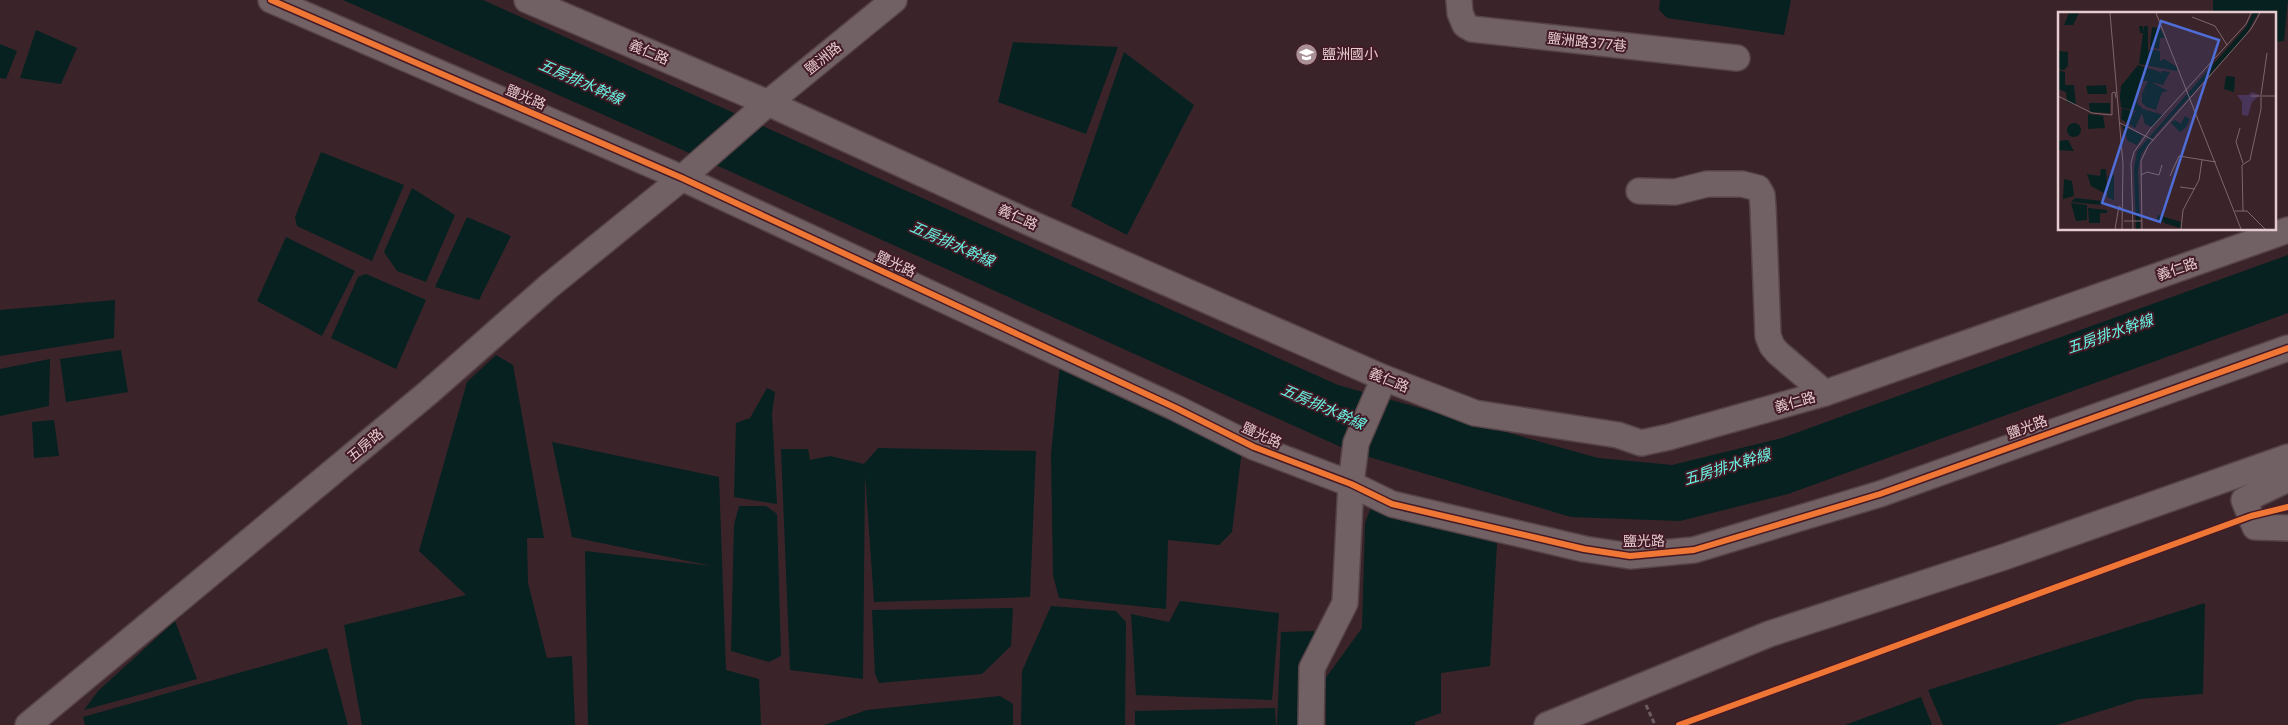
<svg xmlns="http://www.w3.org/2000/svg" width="2288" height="725" viewBox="0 0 2288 725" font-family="'Noto Sans','Noto Sans TC',sans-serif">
<rect width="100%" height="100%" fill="#3a242a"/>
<g fill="#06211f">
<polygon points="343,0 483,0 1338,385 1598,458 1672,465 1782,438 2288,255 2288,313 1788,494 1680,521 1571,517 1352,452 656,138"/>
<polygon points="1660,0 1791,0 1784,35 1667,18 1659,10"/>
<polygon points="2213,0 2288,0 2284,41 2274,42 2274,14 2213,14"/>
<polygon points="36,30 77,48 61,84 20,78"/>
<polygon points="1013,42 1118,47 1086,134 998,102"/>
<polygon points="0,44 17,51 6,79 0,78"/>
<polygon points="1124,52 1194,105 1127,235 1071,206"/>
<polygon points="321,152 404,185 372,261 297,226 295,217"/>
<polygon points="412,188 455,215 426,282 397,271 384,252"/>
<polygon points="467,217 511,236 479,300 435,287"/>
<polygon points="286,237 355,271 322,336 257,301"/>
<polygon points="366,274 426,300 396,369 331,338 358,277"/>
<polygon points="115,300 114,338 0,356 0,310"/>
<polygon points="121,350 128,392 66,402 60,359"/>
<polygon points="496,355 513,365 544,538 527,538 528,583 547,658 572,656 575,725 362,725 344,625 466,595 419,551 467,382"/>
<polygon points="50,359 49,406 0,416 0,369"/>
<polygon points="1060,364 1243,441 1232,532 1219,545 1168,540 1166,609 1059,598 1053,575 1051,454"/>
<polygon points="767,388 775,392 772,414 777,504 734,497 736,423 750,418"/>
<polygon points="54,420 59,456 34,458 32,422"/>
<polygon points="552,442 719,477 726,670 759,679 761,725 588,725 585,551 712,566 572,537"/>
<polygon points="878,448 1036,451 1030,597 874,602 865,474 863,679 790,670 781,449 808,449 810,460 830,456 864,464"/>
<polygon points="1372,505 1497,543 1490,666 1441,673 1441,713 1415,722 1415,725 1326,725 1325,679 1362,628 1365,523"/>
<polygon points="739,506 766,506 777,514 781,656 769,662 731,651 734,525"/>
<polygon points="1180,601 1279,613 1272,700 1136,695 1131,614 1169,622"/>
<polygon points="2205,603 2203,694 2139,699 2057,725 1943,725 1928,690"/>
<polygon points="1051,606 1116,611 1126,622 1125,725 1021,725 1022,671"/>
<polygon points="1013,608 1011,646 982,674 879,683 875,674 872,610"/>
<polygon points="175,621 197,679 84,710 98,691"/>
<polygon points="1314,631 1316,642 1300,725 1277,725 1281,632"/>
<polygon points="327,648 348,725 85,725 83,717"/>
<polygon points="1000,696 1013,704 1013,725 824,725 867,710"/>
<polygon points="1921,697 1932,725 1845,725"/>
<polygon points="1275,708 1276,725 1135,725 1135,711"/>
</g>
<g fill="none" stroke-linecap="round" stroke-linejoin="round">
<defs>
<g id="minor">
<polyline points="271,0 682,178 1174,407 1254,447 1351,484 1392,504 1584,549 1630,556 1694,550 1880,494 2288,348"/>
<polyline points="527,0 768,103 1028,222 1384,378 1475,413 1618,435 1641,443 1669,437 1825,393 2288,230"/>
<polyline points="1459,0 1460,13 1465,25 1472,29 1737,58"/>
<polyline points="1639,191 1675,192 1707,184 1742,184 1758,188 1762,195 1763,207 1768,336 1772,346 1778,353 1825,393"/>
<polyline points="2288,479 2244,500 2255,527 2288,528"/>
<polyline points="28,725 429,392 549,286 682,178 768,103 894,0"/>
<polyline points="1311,725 1312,668 1345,603 1351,484 1356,443 1384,378"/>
<polyline points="1547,725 1769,634 2004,557 2288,457"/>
</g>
</defs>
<use href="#minor" stroke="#564348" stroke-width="28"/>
<polyline stroke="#6c5b60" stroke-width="3" stroke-dasharray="5 2.5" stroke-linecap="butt" points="1646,705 1655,725"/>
<use href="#minor" stroke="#716064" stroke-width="25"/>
<defs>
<g id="cycleway">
<polyline points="271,0 682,178 1174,407 1254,447 1351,484 1392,504 1584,549 1630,556 1694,550 1880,494 2288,348"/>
<polyline points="1679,725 2251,516 2288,507"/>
</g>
</defs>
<use href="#cycleway" stroke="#431b26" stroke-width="9"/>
<use href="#cycleway" stroke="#f07635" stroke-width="6"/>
</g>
<defs>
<symbol id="school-disc" viewBox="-11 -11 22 22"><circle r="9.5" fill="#a99095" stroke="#431b26"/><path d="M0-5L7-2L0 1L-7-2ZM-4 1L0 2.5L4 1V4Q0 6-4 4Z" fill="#fff"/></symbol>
</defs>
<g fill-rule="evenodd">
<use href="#school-disc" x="1294" y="42" width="25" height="25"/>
</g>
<g text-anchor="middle" stroke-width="4" stroke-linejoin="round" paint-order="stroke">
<g font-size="14" fill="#e5cacf" stroke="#431b26">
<text transform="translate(1587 42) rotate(6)" y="5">鹽洲路377巷</text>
<text transform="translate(649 52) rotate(23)" y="5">義仁路</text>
<text transform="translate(823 58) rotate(-39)" y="5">鹽洲路</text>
<text transform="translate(526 97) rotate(23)" y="5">鹽光路</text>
<text transform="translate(1018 217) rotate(24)" y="5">義仁路</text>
<text transform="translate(896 264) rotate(25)" y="5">鹽光路</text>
<text transform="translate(2177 269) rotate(-19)" y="5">義仁路</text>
<text transform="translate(1389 380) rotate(22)" y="5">義仁路</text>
<text transform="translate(1795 402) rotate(-16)" y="5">義仁路</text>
<text transform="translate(2027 427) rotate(-20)" y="5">鹽光路</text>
<text transform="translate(1262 435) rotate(24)" y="5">鹽光路</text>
<text transform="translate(365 445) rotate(-40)" y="5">五房路</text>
<text transform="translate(1644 541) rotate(-1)" y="5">鹽光路</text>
</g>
<g font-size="14" fill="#e5cacf" stroke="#431b26" text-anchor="start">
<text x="1322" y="59">鹽洲國小</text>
</g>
<g font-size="15" font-style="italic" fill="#67f4e4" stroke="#431b26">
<text transform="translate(581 82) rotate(24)" y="5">五房排水幹線</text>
<text transform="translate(952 244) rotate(24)" y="5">五房排水幹線</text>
<text transform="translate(2110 334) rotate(-19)" y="5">五房排水幹線</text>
<text transform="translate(1323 407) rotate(24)" y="5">五房排水幹線</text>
<text transform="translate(1727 467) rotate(-17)" y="5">五房排水幹線</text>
</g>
</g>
<g transform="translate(2058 12)">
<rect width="218" height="218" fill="#3a242a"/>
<path d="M 194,80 L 202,83 L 194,90 L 190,104 L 184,103 L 184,90 L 179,83 L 190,83 Z" fill="#49345a"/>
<path d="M 11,1 L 21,1 L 15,13 L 6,13 ZM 195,1 L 200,1 L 188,23 L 96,124 L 83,143 L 80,158 L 82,217 L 78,217 L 76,157 L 79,139 L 188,15 ZM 81,14 L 85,14 L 85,21 L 86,14 L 90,14 L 90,44 L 91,37 L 102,39 L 102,49 L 106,47 L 119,55 L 119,59 L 81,52 L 85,21 L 82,21 ZM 94,15 L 102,16 L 107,26 L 102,26 L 101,37 L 92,35 ZM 1,39 L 10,40 L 10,54 L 6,58 L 0,57 ZM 80,53 L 102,60 L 101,63 L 104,59 L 112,60 L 105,73 L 93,70 L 110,79 L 104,80 L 98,98 L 87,94 L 88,89 L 87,93 L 84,91 L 84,80 L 89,81 L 85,79 L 90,69 L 82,69 L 79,91 L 85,97 L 105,103 L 94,115 L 87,112 L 84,101 L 77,116 L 63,107 L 64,96 L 75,100 L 72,111 L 76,100 L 79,100 L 63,95 L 62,85 L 63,74 ZM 0,58 L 7,60 L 7,73 L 16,73 L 18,93 L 9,90 L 8,80 L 0,77 ZM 168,64 L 177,65 L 176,80 L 166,77 ZM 28,74 L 48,73 L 49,82 L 30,82 ZM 31,91 L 52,91 L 52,101 L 32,100 ZM 30,102 L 45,104 L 47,116 L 30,117 ZM 127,104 L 132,107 L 128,115 L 122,120 L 113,111 L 117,108 L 123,112 ZM9 118a7 7 0 1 1 14 0a7 7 0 1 1-14 0ZM 64,113 L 85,124 L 79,133 L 70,129 ZM 10,128 L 16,139 L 0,138 L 0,129 ZM 43,157 L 48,157 L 49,176 L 46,181 L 33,174 L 29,162 L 42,164 ZM 56,163 L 56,188 L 49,185 L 50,164 ZM 6,167 L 14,169 L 16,184 L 5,187 ZM 17,186 L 44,189 L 44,193 L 13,190 ZM 13,191 L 29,193 L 29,208 L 18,209 ZM 30,196 L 49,198 L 49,201 L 42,201 L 42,211 L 31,211 ZM 100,203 L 123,210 L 122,216 L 106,211 L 106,208 L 104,211 L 99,208 Z" fill="#06211f"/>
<path fill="none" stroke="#7e666c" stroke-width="1" d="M 52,1 L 65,152 L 64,217M 98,1 L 183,217M 134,5 L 157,14 L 169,33M 203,83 L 209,41M 0,84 L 34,101 L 54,103 L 54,81 L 57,80 L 58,86M 193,84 L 218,84M 62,111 L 95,128M 182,116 L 178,130 L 185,151M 83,163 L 89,160 L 101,163 L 104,153M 112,164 L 121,144 L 158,150M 122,175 L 137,177M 177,199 L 189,199 L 207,217M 185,199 L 184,153 L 192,148 L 203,97 L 203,85M 66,209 L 84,209M 57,217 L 61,194 L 64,197M 75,217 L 73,151 L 76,140 L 93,116 L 188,12 L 193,1M 84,217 L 83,149 L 90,134 L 193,17 L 202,1M 123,217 L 125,198 L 141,168 L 144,148"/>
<path fill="#4f6dd6" fill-opacity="0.15" stroke="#4f6dd6" stroke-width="2.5" d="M 103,9 L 161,28 L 102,210 L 44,191 Z"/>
<rect width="218" height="218" fill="none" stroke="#e5cacf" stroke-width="2.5"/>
</g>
</svg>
